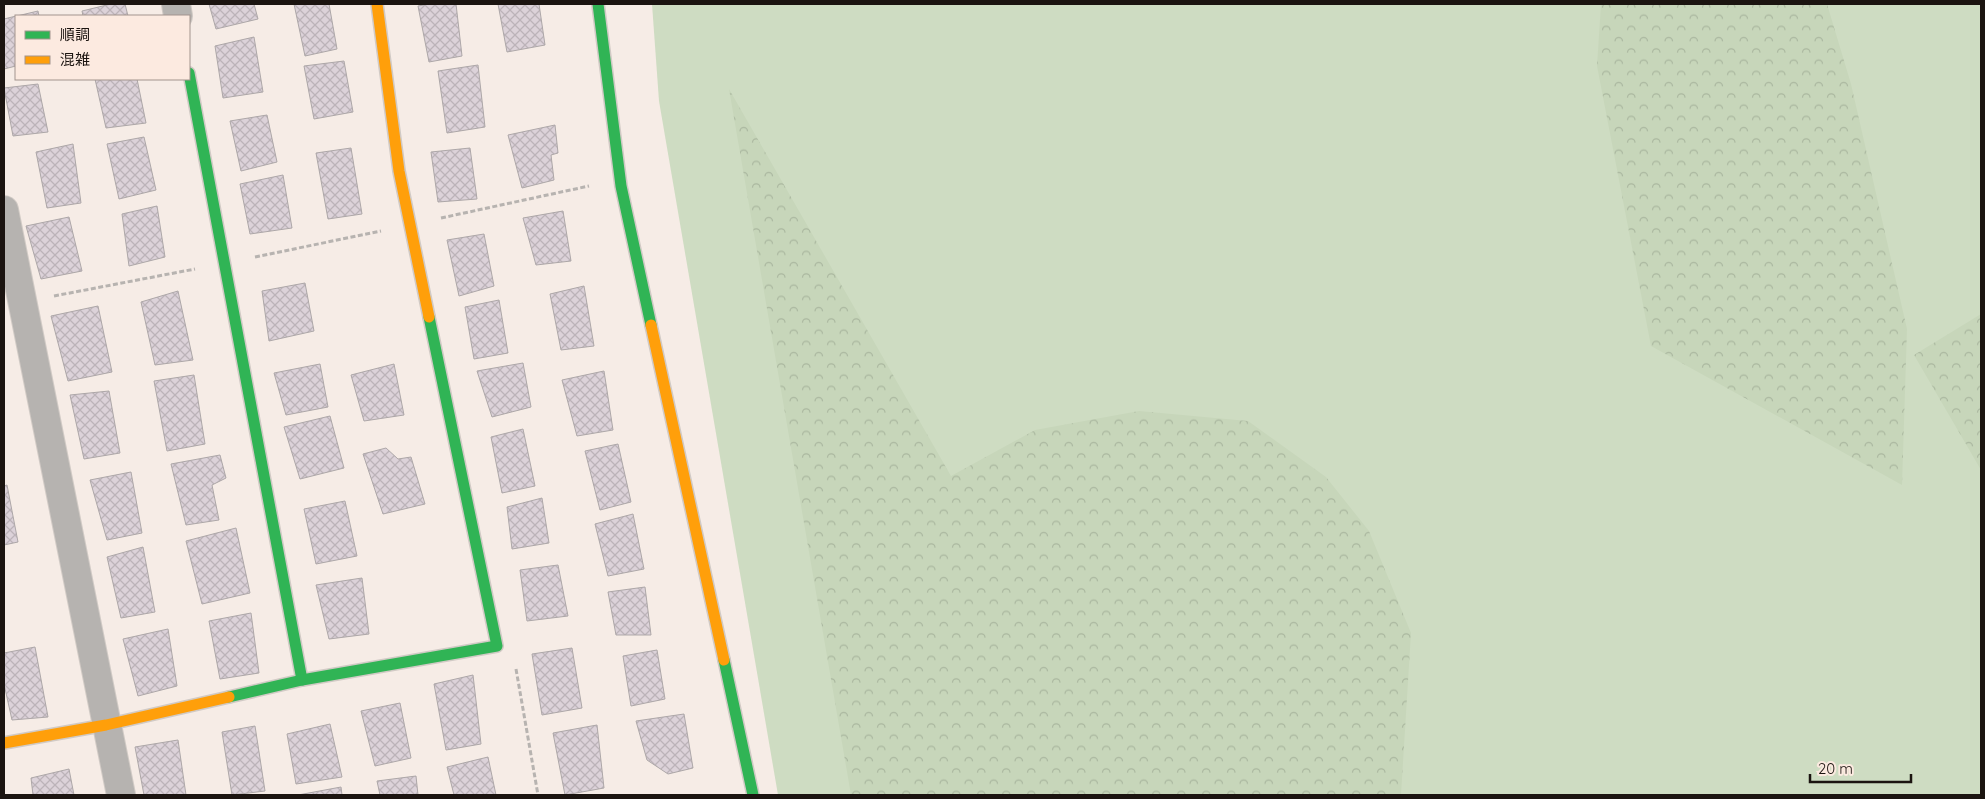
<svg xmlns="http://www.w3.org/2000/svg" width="1985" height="799" viewBox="0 0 1985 799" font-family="Quicksand,'Noto Sans JP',sans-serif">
<defs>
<pattern id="forest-crowns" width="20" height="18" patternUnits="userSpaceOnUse" patternTransform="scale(1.25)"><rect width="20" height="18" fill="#c7d6ba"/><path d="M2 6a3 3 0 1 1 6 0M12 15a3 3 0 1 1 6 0" fill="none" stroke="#aab79f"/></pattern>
<pattern id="building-cross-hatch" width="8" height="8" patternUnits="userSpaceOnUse" patternTransform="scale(1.25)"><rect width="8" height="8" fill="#dcd2d9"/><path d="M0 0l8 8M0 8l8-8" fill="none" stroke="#bcb3b9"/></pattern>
</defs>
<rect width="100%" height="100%" fill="#f6ece6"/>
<polygon fill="#cedcc2" points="652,4 1981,4 1981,795 778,795 659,101"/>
<g fill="url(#forest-crowns)">
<polygon points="1601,4 1827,4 1851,84 1907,329 1902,485 1651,346 1597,66"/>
<polygon points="729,89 951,476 1035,430 1139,411 1248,421 1326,477 1369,531 1411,633 1401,795 851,795"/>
<polygon points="1981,314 1981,470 1914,355"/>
</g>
<g fill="url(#building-cross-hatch)" stroke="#ada7a8">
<polygon points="111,4 125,4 128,16 83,16 82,11"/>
<polygon points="209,4 254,4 258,19 216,29"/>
<polygon points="294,4 329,4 337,49 305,56"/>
<polygon points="429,4 456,4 462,56 429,62 418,6"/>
<polygon points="498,4 539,4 545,45 507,52"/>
<polygon points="38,11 39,16 17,16"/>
<polygon points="16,16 16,66 4,69 4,19"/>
<polygon points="254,37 263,92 223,98 215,46"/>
<polygon points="344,61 353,112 314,119 304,66"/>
<polygon points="478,65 485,127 447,133 438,71"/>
<polygon points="95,79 137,79 146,123 106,128"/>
<polygon points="38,84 48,132 13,136 4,88"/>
<polygon points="267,115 277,162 241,171 230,121"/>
<polygon points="555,125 558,153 551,155 554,180 522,188 508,135"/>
<polygon points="144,137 156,190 119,199 107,144"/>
<polygon points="73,144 81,203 47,208 36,152"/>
<polygon points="351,148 362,214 328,219 316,153"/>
<polygon points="470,148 477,199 438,202 431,152"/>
<polygon points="283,175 292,228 250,234 240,184"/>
<polygon points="157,206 165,257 129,266 122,214"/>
<polygon points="563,211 571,261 536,265 523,218"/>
<polygon points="69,217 82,271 41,279 26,226"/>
<polygon points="484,234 494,286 459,296 447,240"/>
<polygon points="305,283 314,331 269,341 262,291"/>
<polygon points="584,286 594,346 561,350 550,294"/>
<polygon points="178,291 193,360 155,365 141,302"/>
<polygon points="499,300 508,353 474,359 465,307"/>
<polygon points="98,306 112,372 68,381 51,316"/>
<polygon points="523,363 531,407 492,417 477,371"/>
<polygon points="320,364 328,407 286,415 274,373"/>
<polygon points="394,364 404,415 364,421 351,375"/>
<polygon points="604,371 613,430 577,436 562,380"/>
<polygon points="194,375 205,444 167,451 154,381"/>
<polygon points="109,391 120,453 84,459 70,395"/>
<polygon points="330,416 344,468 300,479 284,427"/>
<polygon points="523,429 535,486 502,493 491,437"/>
<polygon points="618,444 631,502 600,510 585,451"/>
<polygon points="386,448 398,459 411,457 425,504 383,514 363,454"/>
<polygon points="220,455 226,478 212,485 219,520 186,525 171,464"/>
<polygon points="131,472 142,533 107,540 90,480"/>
<polygon points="7,485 18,542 4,545 4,486"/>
<polygon points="542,498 549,543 512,549 507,507"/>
<polygon points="345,501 357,556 316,564 304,509"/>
<polygon points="633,514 644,569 608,576 595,524"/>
<polygon points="236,528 250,593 202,604 186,541"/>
<polygon points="143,547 155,612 121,618 107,557"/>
<polygon points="558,565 568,616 527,621 520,570"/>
<polygon points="362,578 369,634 329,639 316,585"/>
<polygon points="645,587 651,635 616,635 608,592"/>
<polygon points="251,613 259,673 220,679 209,621"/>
<polygon points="168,629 177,686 138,696 123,639"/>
<polygon points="35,647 48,717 12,720 4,684 4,653"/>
<polygon points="572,648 582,708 542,715 532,654"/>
<polygon points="657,650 665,699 631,706 623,656"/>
<polygon points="473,675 481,744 446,750 434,684"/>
<polygon points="400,703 411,758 375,766 361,711"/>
<polygon points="684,714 693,768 668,774 647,760 636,721"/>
<polygon points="330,724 342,777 296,784 287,734"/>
<polygon points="597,725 604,788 565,795 553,733"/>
<polygon points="255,726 265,791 232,795 222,732"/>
<polygon points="178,740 186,795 144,795 135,747"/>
<polygon points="488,757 496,795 454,795 447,767"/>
<polygon points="69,769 74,795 33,795 31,778"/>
<polygon points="416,776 418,795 380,795 377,781"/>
<polygon points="341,787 342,795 298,795"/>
</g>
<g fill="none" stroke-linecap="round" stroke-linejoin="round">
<defs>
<g id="street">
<polyline points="176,4 178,16"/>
<polyline points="4,210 121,795"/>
</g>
<g id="fast">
<polyline points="598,4 621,186 651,325"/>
<polyline points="189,73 302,680"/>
<polyline points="724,660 753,795"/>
<polyline points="229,697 302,680 497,646 429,317"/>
</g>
<g id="slow">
<polyline points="377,4 399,171 429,317"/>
<polyline points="651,325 724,660"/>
<polyline points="4,743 106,725 229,697"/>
</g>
</defs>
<use href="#street" stroke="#d1cac5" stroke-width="30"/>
<use href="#fast" stroke="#d1cac5" stroke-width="14"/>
<use href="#slow" stroke="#d1cac5" stroke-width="14"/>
<g stroke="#b7b3b0" stroke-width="3" stroke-dasharray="5 2.5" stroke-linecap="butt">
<polyline points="441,218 589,186"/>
<polyline points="255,257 381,231"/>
<polyline points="54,296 195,269"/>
<polyline points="516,669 538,795"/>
</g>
<use href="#street" stroke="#b6b3b0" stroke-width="28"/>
<use href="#fast" stroke="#30b455" stroke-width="11"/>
<use href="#slow" stroke="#ff9f0a" stroke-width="11"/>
</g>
<rect width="1985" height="799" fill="none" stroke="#1b1410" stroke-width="10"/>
<rect x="15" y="15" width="175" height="65" fill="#fceae0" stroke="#a2948d"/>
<rect x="25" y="31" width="25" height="8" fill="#30b455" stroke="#a2948d"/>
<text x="60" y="40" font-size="15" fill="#1b1410">順調</text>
<rect x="25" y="56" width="25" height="8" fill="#ff9f0a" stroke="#a2948d"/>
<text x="60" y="65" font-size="15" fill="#1b1410">混雑</text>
<path d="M1810 774v8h101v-8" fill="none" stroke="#1b1410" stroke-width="2.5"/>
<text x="1818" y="774" font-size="15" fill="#1b1410" stroke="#fceae0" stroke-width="4" paint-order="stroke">20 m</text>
</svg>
